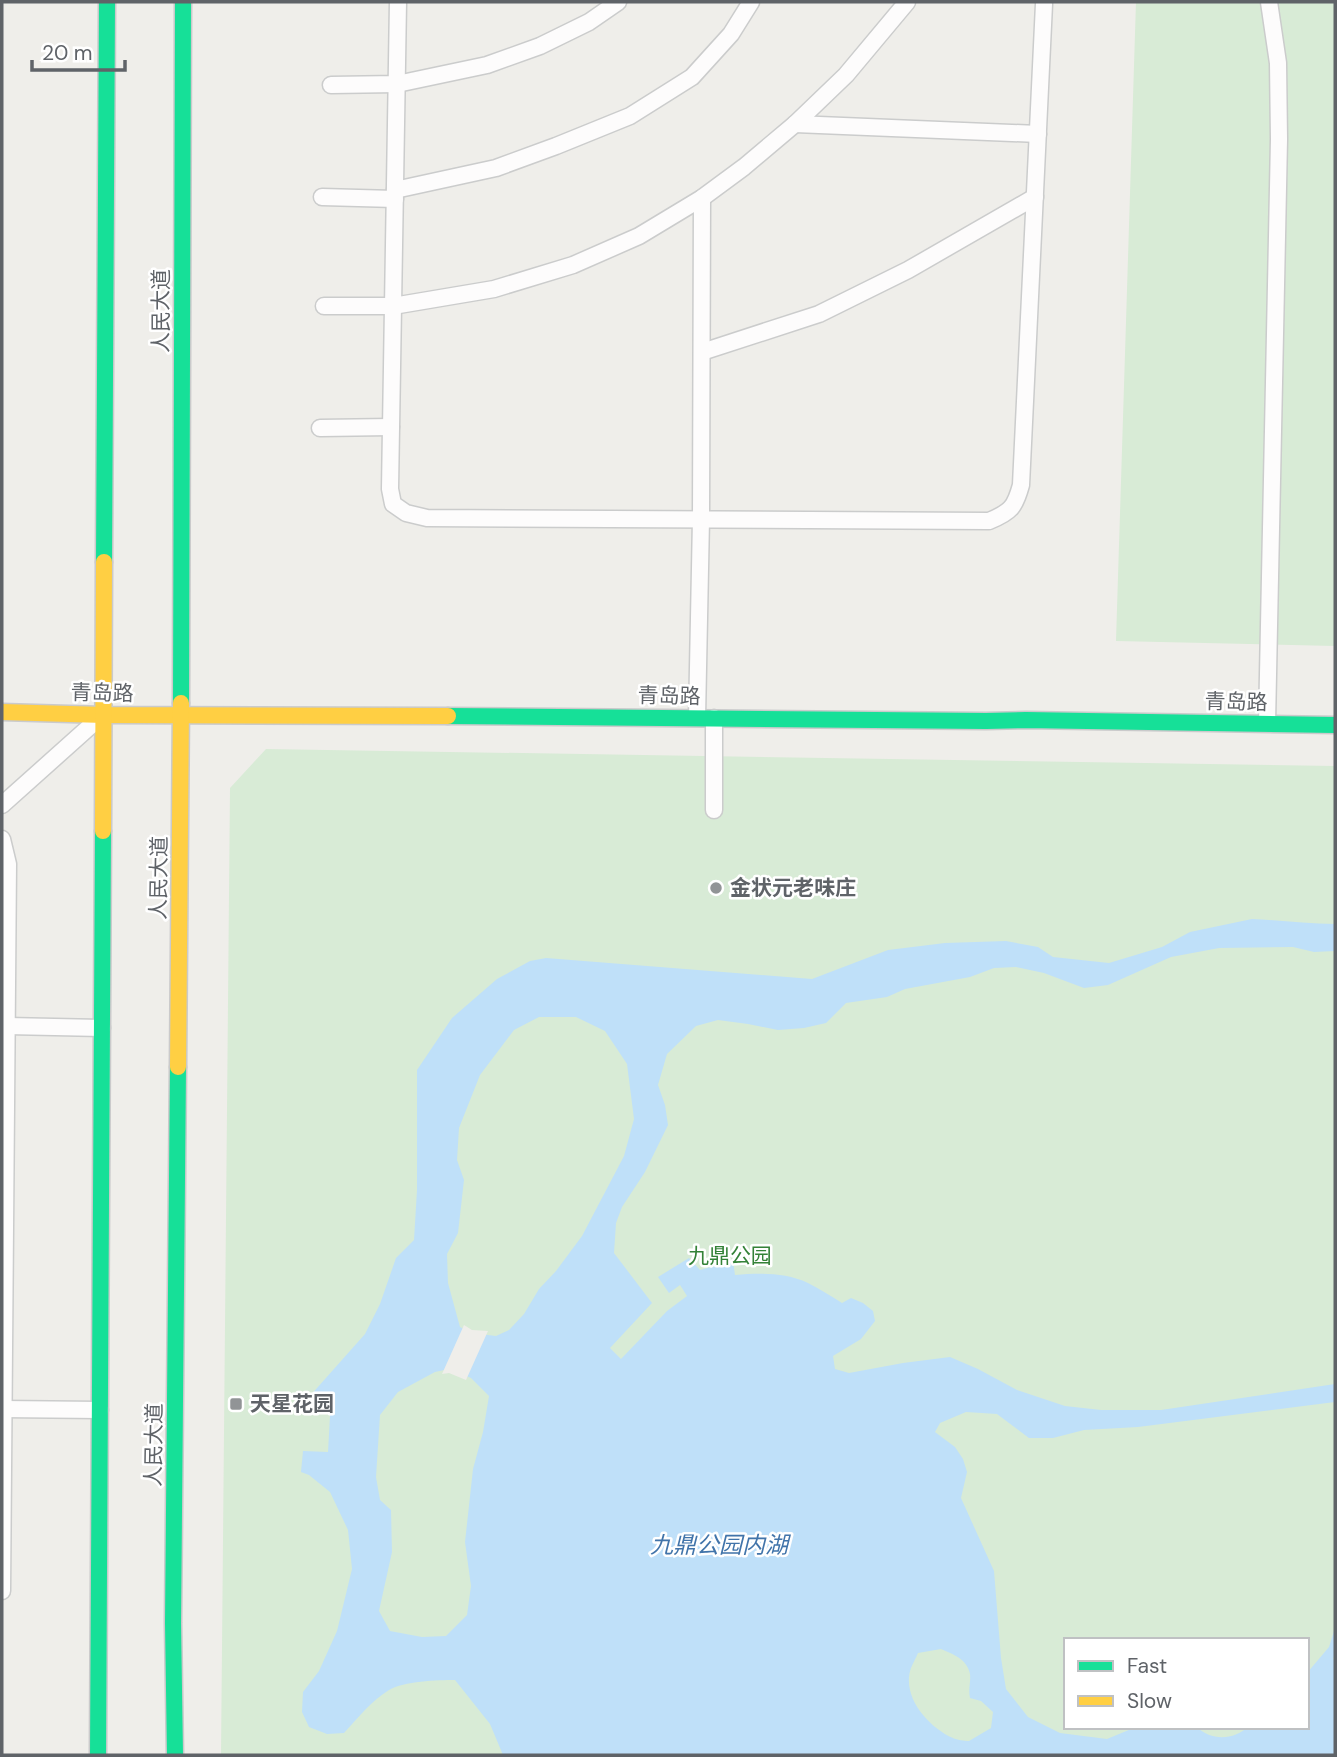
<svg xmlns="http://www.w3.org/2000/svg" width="1337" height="1757" viewBox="0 0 1337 1757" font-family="'DM Sans','Noto Sans SC',sans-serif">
<rect width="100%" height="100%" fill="#efeeea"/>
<g fill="#d8ebd6" fill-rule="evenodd">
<polygon points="1136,2 1335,2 1335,646 1116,641"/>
<path d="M 266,749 L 1335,766 L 1335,1755 L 221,1755 L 230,788 ZM 1066,1640 L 1307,1640 L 1307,1727 L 1066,1727 Z"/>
</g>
<path fill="#bfe0f9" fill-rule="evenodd" d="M 1252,919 C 1280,920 1307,924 1335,924 L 1335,951 L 1314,952 L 1293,947 L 1219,948 L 1171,957 L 1108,985 L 1084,988 L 1044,973 L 1016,967 L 994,968 L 970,977 L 905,989 L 887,997 L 846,1003 L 826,1023 L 804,1028 L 778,1030 L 748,1024 L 718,1020 L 696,1026 L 667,1054 L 658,1085 L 665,1105 L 668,1125 L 645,1172 L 622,1207 L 616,1223 L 614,1253 L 652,1303 L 610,1348 L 621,1359 L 667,1311 L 687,1296 L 680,1285 L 669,1293 L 658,1277 L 689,1258 L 700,1270 L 733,1261 L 735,1275 C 759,1273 785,1272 808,1283 C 820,1289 831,1296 842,1303 L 851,1298 L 863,1303 L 873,1311 L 875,1321 L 861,1339 L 833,1356 L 835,1369 L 849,1373 L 903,1363 L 950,1357 L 978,1369 L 1017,1390 L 1065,1406 L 1101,1410 L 1161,1410 L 1335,1384 L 1335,1402 L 1138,1427 L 1084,1430 L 1053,1438 L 1029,1438 L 997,1414 L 966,1412 L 940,1423 L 935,1432 L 955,1447 L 963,1459 L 967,1472 L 961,1498 L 994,1571 L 1001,1658 L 1006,1689 L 1028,1717 L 1060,1733 L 1107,1739 L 1136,1727 L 1197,1727 C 1211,1741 1234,1740 1248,1727 L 1307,1727 L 1307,1673 L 1329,1647 L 1335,1628 L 1335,1654 L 1333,1659 L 1335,1660 L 1335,1755 L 503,1755 L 490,1724 L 455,1680 C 437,1680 404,1681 389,1690 C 371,1701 358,1718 344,1733 L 327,1734 L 309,1727 L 302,1712 L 303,1692 L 319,1671 L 337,1631 L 352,1569 L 348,1530 L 330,1492 L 309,1475 L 301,1472 L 303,1451 L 328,1452 L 331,1398 L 309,1397 L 365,1334 L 380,1304 L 396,1258 L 414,1240 L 417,1190 L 417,1070 L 452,1018 L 497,979 L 530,961 L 546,958 L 812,979 L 888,950 L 945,943 L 1006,941 L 1038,947 L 1053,957 L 1109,963 L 1162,947 L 1190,932 ZM 539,1017 L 576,1017 L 605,1031 L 627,1064 L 634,1119 L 624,1156 L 582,1236 L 556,1271 L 539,1289 L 524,1314 L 509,1330 L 496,1336 L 471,1333 L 460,1327 L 448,1283 L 447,1254 L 458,1233 L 464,1180 L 457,1160 L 459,1128 L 480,1075 L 514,1030 ZM 449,1369 L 471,1378 L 489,1396 L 483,1432 L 473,1469 L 465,1542 L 471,1586 L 467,1615 L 446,1636 L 422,1637 L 390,1631 L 379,1611 L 392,1552 L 391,1510 L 380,1500 L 376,1477 L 380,1415 L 398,1392 L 435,1372 ZM 941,1649 C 953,1654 967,1659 970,1674 C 971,1682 968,1689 970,1698 L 981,1701 L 993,1712 L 991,1728 L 969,1741 C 964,1741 957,1740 953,1738 C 928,1727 901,1696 911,1668 C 913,1663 916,1658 918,1653 Z"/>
<polygon fill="#efeeea" points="464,1325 472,1330 488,1331 466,1380 449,1373 442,1374"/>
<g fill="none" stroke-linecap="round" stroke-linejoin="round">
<defs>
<g id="lane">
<path d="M 398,2 L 390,489 L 393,504 L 406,513 L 427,518 L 989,521 C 1011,512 1015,507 1021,485 L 1044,4"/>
<polyline points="331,85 397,84 487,65 540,46 589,22 618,2"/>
<polyline points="795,124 1038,134"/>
<polyline points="395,190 496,168 556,146 630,116 692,77 731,34 751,2"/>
<polyline points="322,197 395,199"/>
<polyline points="324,306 393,306 494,289 573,265 639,236 702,198 744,167 795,124 846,75 907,2"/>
<polyline points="702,352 819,314 908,270 1035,197"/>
<polyline points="320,428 391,427"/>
<polyline points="697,717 701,519 702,198"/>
<polyline points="714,718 714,810"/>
<polyline points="1267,723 1279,139 1278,63 1269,2"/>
<polyline points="2,805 97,720"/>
<polyline points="2,839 8,864 2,1591"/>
<polyline points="7,1026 102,1028"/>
<polyline points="2,1409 100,1410"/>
</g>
<g id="fast">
<polyline points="104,562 107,2"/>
<polyline points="181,703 183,2"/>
<polyline points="448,716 986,721 1026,720 1335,725"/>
<polyline points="98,1755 103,831"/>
<polyline points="175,1755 173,1623 178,1067"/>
</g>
<g id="slow">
<polyline points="2,712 104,715 448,716"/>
<polyline points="103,831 104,562"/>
<polyline points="178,1067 181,703"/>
</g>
</defs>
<use href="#lane" stroke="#cbcccc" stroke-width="19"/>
<use href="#fast" stroke="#cacacb" stroke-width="19"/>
<use href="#slow" stroke="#cacacb" stroke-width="19"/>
<use href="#lane" stroke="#fdfcfc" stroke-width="16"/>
<use href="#fast" stroke="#16e098" stroke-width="16"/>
<use href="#slow" stroke="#ffcf43" stroke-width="16"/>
</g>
<g fill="#919496" stroke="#fff" stroke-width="2.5">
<circle cx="716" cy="888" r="7"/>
<rect x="229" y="1397" width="14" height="14" rx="3.5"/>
</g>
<g text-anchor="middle" stroke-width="5" stroke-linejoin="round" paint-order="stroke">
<g font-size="21" fill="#5f6368" stroke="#fff">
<text transform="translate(161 311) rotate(-90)" y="7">人民大道</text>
<text transform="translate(102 693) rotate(1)" y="7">青岛路</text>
<text transform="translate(669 696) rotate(1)" y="7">青岛路</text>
<text transform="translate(1236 702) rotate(1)" y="7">青岛路</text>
<text transform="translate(159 878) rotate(-89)" y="7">人民大道</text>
<text transform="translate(154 1445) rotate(-89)" y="7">人民大道</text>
</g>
<g font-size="21" font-weight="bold" fill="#5f6368" stroke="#fff" text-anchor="start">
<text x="730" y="895">金状元老味庄</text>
<text x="250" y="1411">天星花园</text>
</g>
<g font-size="21" fill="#348238" stroke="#fff">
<text x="730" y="1263">九鼎公园</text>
</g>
<g font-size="23" font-style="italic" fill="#4174aa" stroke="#fff">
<text x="719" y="1553">九鼎公园内湖</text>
</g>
</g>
<rect width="1337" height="1757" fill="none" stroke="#5f6368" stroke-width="7"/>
<rect x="1064" y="1638" width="245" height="91" fill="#ffffff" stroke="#bfc1c3" stroke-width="2"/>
<rect x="1078" y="1661" width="35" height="10" fill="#16e098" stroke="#bfc1c3" stroke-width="2"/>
<text x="1127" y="1673" font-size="21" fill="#5f6368">Fast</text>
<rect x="1078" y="1696" width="35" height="10" fill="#ffcf43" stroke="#bfc1c3" stroke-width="2"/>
<text x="1127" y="1708" font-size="21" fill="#5f6368">Slow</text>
<path d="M32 60v10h93v-10" fill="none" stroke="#5f6368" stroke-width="3.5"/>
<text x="42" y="60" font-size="21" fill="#5f6368" stroke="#ffffff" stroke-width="5" paint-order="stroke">20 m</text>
</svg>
